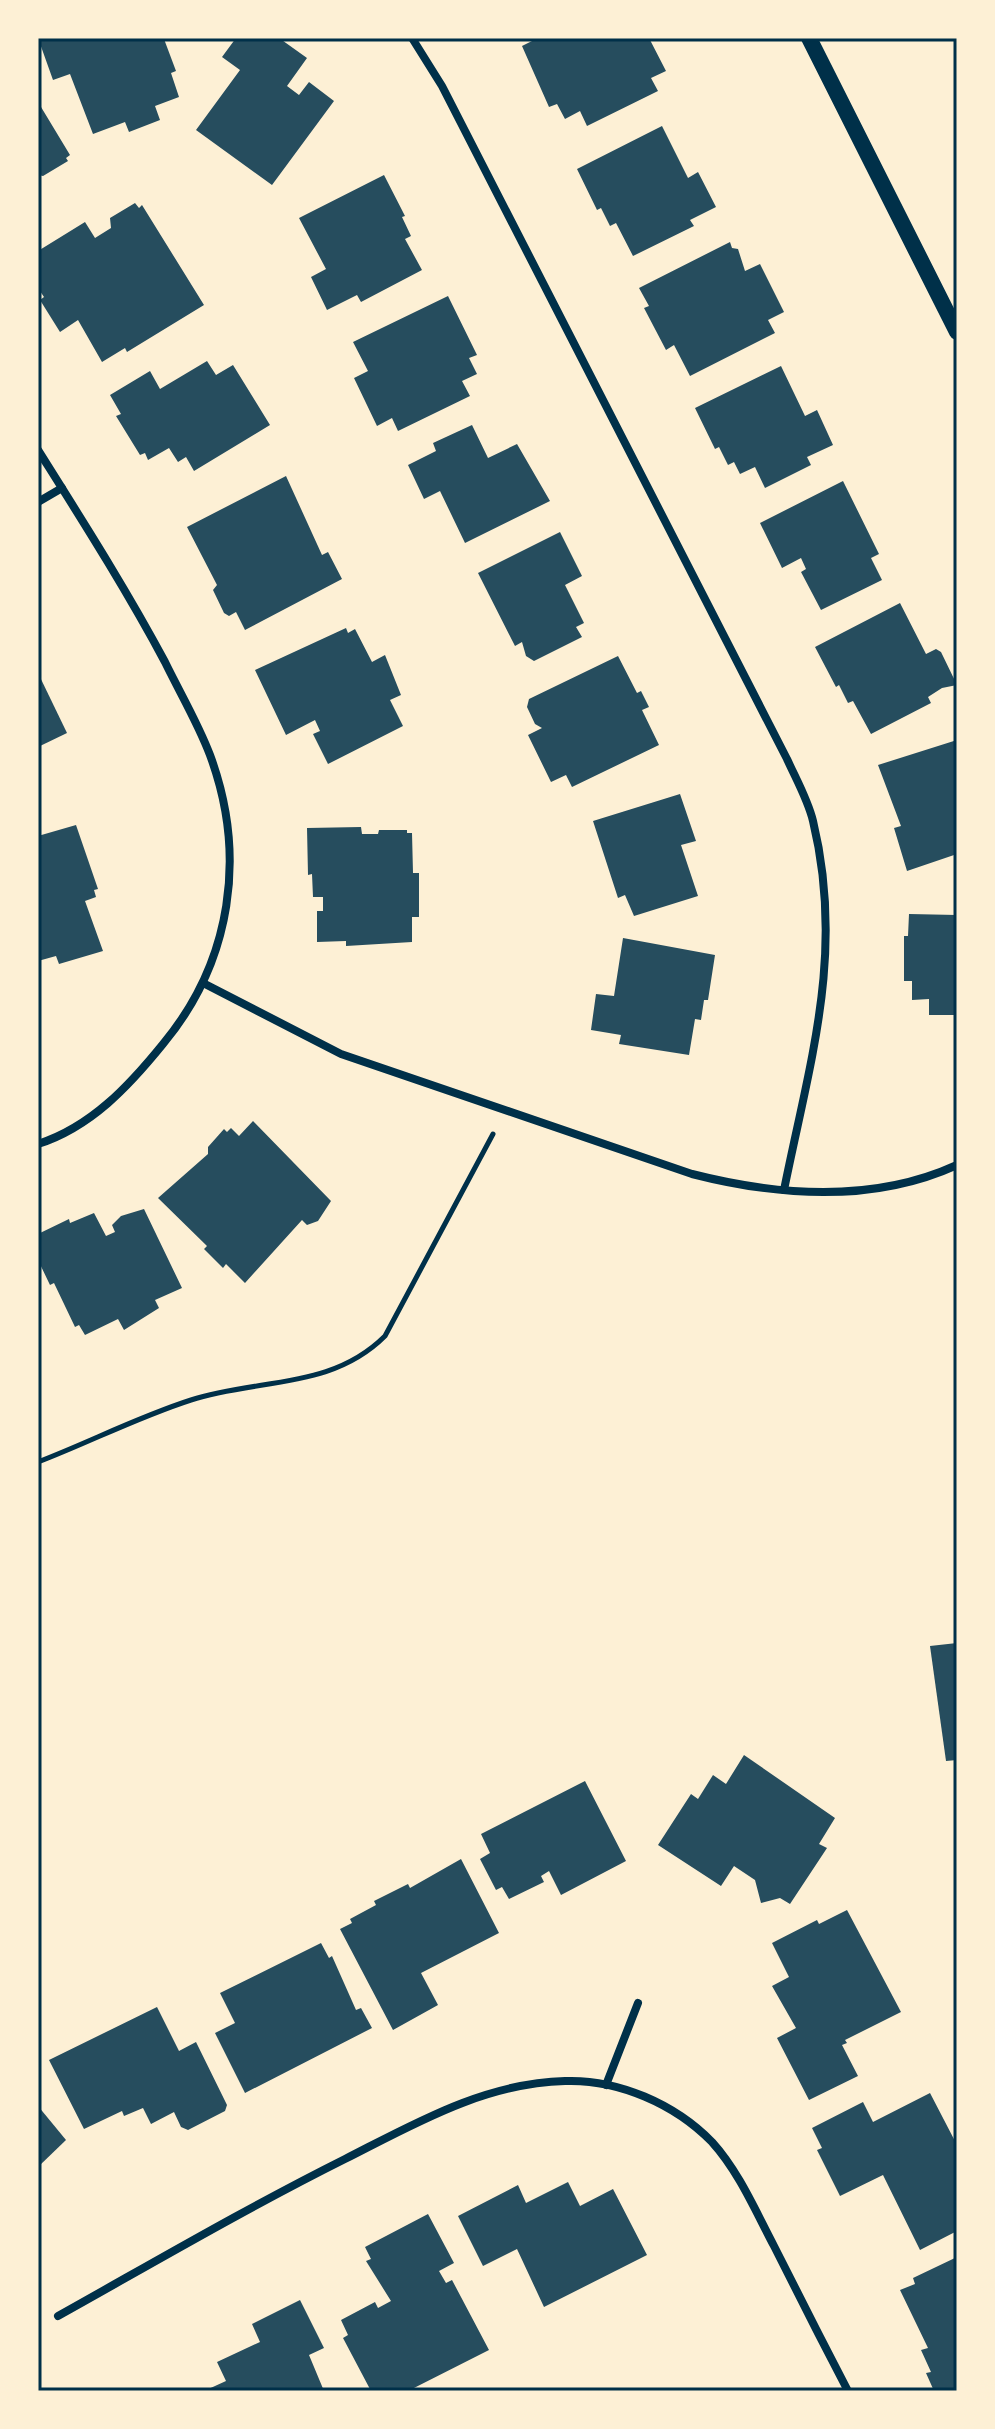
<svg xmlns="http://www.w3.org/2000/svg" width="995" height="2429" viewBox="0 0 995 2429" font-family="Lato,sans-serif">
<rect width="100%" height="100%" fill="#fdf0d5"/>
<g fill="#264d5e">
<polygon points="38,38 164,39 176,71 171,73 179,97 155,106 160,120 129,132 125,122 93,134 70,74 53,80"/>
<polygon points="236,38 279,38 307,58 287,86 299,95 309,82 334,101 272,185 196,130 240,70 222,57"/>
<polygon points="538,38 649,38 666,71 651,78 658,91 587,126 580,111 565,119 557,104 549,107 522,46"/>
<polygon points="38,102 70,155 66,158 68,161 43,176 38,175"/>
<polygon points="662,126 688,178 698,172 716,207 690,220 694,226 633,256 616,223 610,226 601,208 597,210 577,169"/>
<polygon points="384,175 405,216 402,217 411,236 405,239 422,270 361,302 357,295 327,310 311,277 326,269 299,218"/>
<polygon points="135,203 139,208 142,205 204,305 127,352 125,348 102,362 78,320 60,332 40,300 44,297 38,288 38,251 85,222 95,238 111,228 110,218"/>
<polygon points="730,242 732,248 738,249 745,271 760,264 784,312 768,320 775,333 690,376 674,345 666,350 644,308 649,306 639,288"/>
<polygon points="448,296 477,355 469,358 477,374 462,381 470,396 398,431 392,418 377,426 354,378 368,371 353,342"/>
<polygon points="207,361 216,375 233,365 270,425 194,471 186,457 178,462 169,448 148,460 145,453 140,455 116,416 121,414 110,395 150,371 160,389"/>
<polygon points="781,366 805,416 817,410 833,445 807,457 811,465 765,488 755,467 740,474 734,462 728,465 719,447 715,449 695,408"/>
<polygon points="472,425 488,458 517,444 550,501 465,543 440,491 424,499 408,465 436,451 433,443"/>
<polygon points="286,476 322,555 328,552 342,579 245,630 236,612 229,616 224,613 213,590 217,585 187,527"/>
<polygon points="843,481 879,554 871,558 882,580 821,610 801,572 806,569 801,558 782,568 760,523"/>
<polygon points="560,532 582,576 565,585 584,623 576,627 582,637 534,661 526,656 522,642 515,646 478,573"/>
<polygon points="900,603 926,654 936,649 941,652 957,685 942,688 928,697 931,703 871,734 853,701 848,703 839,685 836,687 815,647"/>
<polygon points="346,628 348,633 355,629 372,662 385,655 401,695 390,700 403,726 328,764 313,734 320,731 315,720 286,735 255,670"/>
<polygon points="618,656 637,693 641,691 649,707 642,710 659,745 572,787 566,775 551,782 528,735 542,728 535,724 527,707 529,699"/>
<polygon points="38,673 67,733 38,747"/>
<polygon points="957,740 957,854 907,871 894,828 901,826 878,765"/>
<polygon points="680,794 696,841 681,845 698,896 634,916 625,895 618,898 593,821"/>
<polygon points="76,825 98,889 94,890 96,897 85,901 103,951 59,964 56,956 38,961 38,836"/>
<polygon points="361,827 362,834 378,834 379,830 407,830 407,833 412,833 413,873 419,873 419,917 412,917 412,942 346,946 346,941 317,942 317,911 323,911 323,897 313,897 312,874 308,875 307,828"/>
<polygon points="909,914 957,915 957,1015 929,1015 929,999 912,1000 912,981 904,981 904,936 908,936"/>
<polygon points="623,938 715,955 708,1000 704,1000 701,1020 695,1019 689,1055 619,1044 621,1035 591,1030 596,994 614,996"/>
<polygon points="253,1121 331,1201 318,1221 307,1225 302,1220 245,1283 226,1264 223,1268 204,1249 207,1246 158,1198 208,1154 208,1147 224,1129 227,1132 231,1128 239,1136"/>
<polygon points="144,1209 182,1288 155,1300 159,1308 124,1330 118,1319 85,1335 79,1325 75,1327 54,1283 50,1285 38,1260 38,1234 69,1219 70,1223 94,1213 106,1236 115,1232 112,1225 121,1216"/>
<polygon points="957,1643 957,1760 946,1761 930,1646"/>
<polygon points="744,1755 835,1818 819,1844 827,1848 790,1904 780,1898 761,1903 755,1880 734,1866 721,1886 658,1845 691,1794 698,1799 713,1775 726,1784"/>
<polygon points="585,1781 626,1861 561,1895 549,1871 541,1876 544,1882 509,1899 502,1887 496,1890 480,1859 490,1853 481,1834"/>
<polygon points="461,1859 499,1933 421,1973 438,2005 393,2030 340,1929 352,1923 350,1919 376,1905 374,1901 408,1884 410,1888"/>
<polygon points="847,1910 901,2012 845,2040 847,2043 842,2045 858,2076 809,2100 777,2038 796,2028 772,1986 789,1977 772,1943 817,1920 819,1924"/>
<polygon points="321,1943 329,1958 332,1956 356,2010 361,2008 372,2028 245,2093 215,2033 235,2023 220,1993"/>
<polygon points="157,2007 179,2051 196,2042 227,2105 225,2111 188,2130 181,2127 174,2112 151,2124 143,2108 124,2116 122,2111 84,2129 49,2060"/>
<polygon points="930,2093 957,2145 957,2231 920,2250 883,2175 840,2196 817,2150 822,2148 812,2128 863,2102 873,2122"/>
<polygon points="38,2106 66,2140 38,2167"/>
<polygon points="568,2182 580,2206 613,2189 647,2255 544,2307 517,2249 483,2266 458,2216 518,2185 526,2203"/>
<polygon points="428,2214 454,2263 439,2271 446,2283 452,2280 489,2350 408,2391 371,2391 343,2338 348,2335 341,2320 375,2302 378,2308 391,2301 366,2261 371,2259 365,2247"/>
<polygon points="957,2257 957,2391 934,2391 926,2373 931,2372 921,2350 928,2348 900,2290 915,2284 913,2278"/>
<polygon points="300,2300 324,2348 309,2355 324,2391 204,2391 226,2381 217,2362 260,2342 252,2324"/>
</g>
<g fill="none" stroke-linecap="round" stroke-linejoin="round">
<path stroke="#003049" stroke-width="5" d="M 38,1462 C 90,1442 138,1417 191,1400 C 258,1378 331,1390 385,1336 L 493,1134"/>
<g stroke="#003049" stroke-width="8">
<path d="M 412,38 L 442,86 L 787,759 C 796,779 808,800 813,821 C 845,953 810,1061 784,1190"/>
<path d="M 38,450 C 82,520 126,589 165,662 C 180,693 198,723 210,755 C 247,855 232,961 163,1044 C 129,1086 91,1127 38,1144"/>
<polyline points="38,502 62,488"/>
<path d="M 205,984 L 341,1054 L 692,1174 C 778,1196 874,1203 957,1165"/>
<polyline points="606,2085 638,2003"/>
<path d="M 58,2316 C 153,2263 247,2208 345,2159 C 414,2124 484,2083 565,2081 C 618,2079 675,2104 712,2142 C 739,2172 755,2210 774,2246 C 798,2294 823,2343 848,2391"/>
</g>
<polyline stroke="#003049" stroke-width="16" points="809,38 957,332"/>
</g>
<rect width="995" height="2429" fill="none" stroke="#fdf0d5" stroke-width="80"/>
<rect x="40" y="40" width="915" height="2349" fill="none" stroke="#003049" stroke-width="3"/>
</svg>
